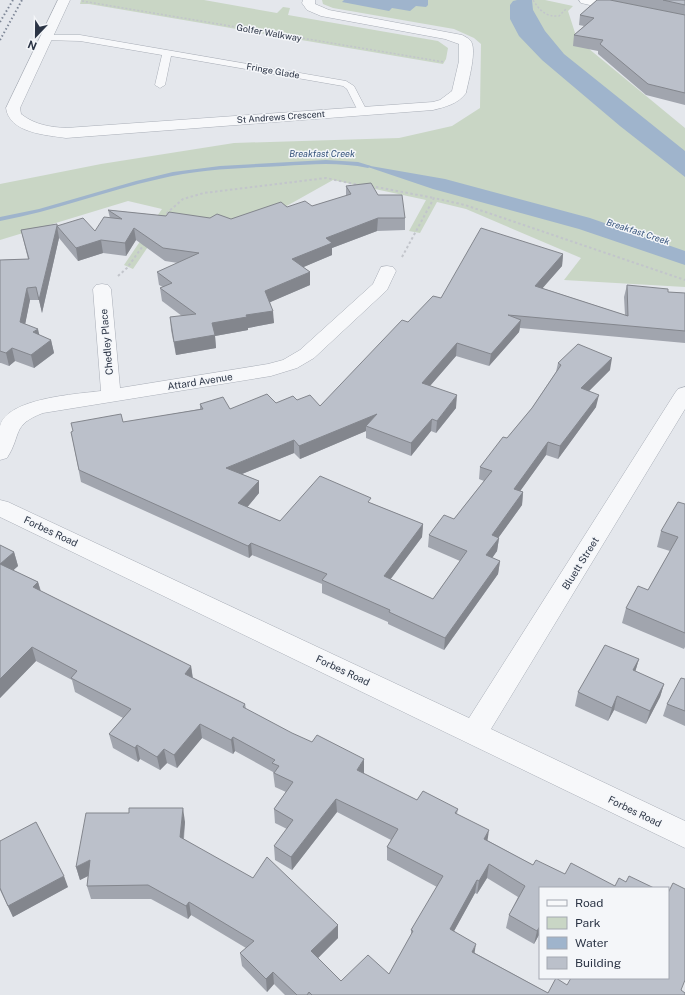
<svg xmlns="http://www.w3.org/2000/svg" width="685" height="995" viewBox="0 0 685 995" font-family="'Public Sans',sans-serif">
<rect width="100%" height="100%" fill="#e4e7ec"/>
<g fill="#c9d6c5">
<polygon points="81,0 204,0 277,13 283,7 290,8 288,15 438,41 448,48 446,59 443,64 89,4 80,4"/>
<polygon points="322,0 545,0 573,6 568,11 577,39 685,128 685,287 564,280 581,258 466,209 437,202 420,233 409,231 426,200 333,180 242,231 166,220 133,269 124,265 162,209 128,201 0,240 0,184 101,164 234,143 399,138 452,126 480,108 481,44 474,38 454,29 333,8 323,4"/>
</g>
<g fill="#9fb4cc">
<polygon points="344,0 428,0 428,5 426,7 416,6 410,11 392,8 389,11 342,2"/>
<polygon points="517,0 532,0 533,10 545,31 564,54 685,151 685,177 620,126 542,60 519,36 510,19 510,5 513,1"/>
<polygon points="359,164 445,179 590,218 685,251 685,265 579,229 433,189"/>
</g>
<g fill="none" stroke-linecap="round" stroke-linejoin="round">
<path fill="#9fb4cc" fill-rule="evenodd" d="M 326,160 L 358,162 L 371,166 L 368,168 C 340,162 312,164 283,166 C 241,168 200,169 159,179 C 105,191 54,211 0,221 L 0,217 L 39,209 L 136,181 L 173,172 L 220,166 Z"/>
<defs>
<polygon id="lane" points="46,35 80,35 346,81 354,86 367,111 362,114 359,113 347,89 343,86 171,56 165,85 160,88 155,85 162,55 80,41 43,40 42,38"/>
<g id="street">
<path d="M 58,0 L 70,0 L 20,108 L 21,114 C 35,125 50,127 66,128 L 433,102 L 440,100 L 452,91 L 459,61 L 459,44 L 445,39 L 321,16 L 307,10 L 302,3 L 303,0 L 315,0 L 315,4 L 329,10 L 462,35 C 464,36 468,38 470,40 C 478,48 468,82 466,93 C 458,104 445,107 433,110 L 66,138 C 46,135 9,133 6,108 Z"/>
<polygon points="579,0 602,0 629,6 631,9 629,12 625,13 581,3"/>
<path d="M 387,266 L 393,267 L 396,271 L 387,290 L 314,358 L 297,368 L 271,376 L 43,413 C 11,425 22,435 7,458 L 0,460 C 0,450 0,436 0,426 C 7,398 77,394 101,391 L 93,289 L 96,285 L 102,284 L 108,285 L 111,289 L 120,388 L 268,364 L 283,360 L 300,350 L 373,284 L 381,267 Z"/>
<polygon points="685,387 685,409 491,729 685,821 685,848 0,517 0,500 8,502 469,718 675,393 678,389"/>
</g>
</defs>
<use href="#lane" stroke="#a9aeb7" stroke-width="1"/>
<use href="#street" stroke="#a9aeb7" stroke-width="1"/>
<g stroke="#c2c5cb" stroke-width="1.5" stroke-dasharray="2 2" stroke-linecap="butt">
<path d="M 533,0 C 540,11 546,17 559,16 L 567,8"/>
<polyline points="82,1 444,62"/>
</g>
<g stroke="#c2c5cb" stroke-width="2" stroke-dasharray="2.5 2.5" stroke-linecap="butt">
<polyline points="371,186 434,198"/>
<polyline points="164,218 168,212 183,199 204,193 326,178 360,185"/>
<polyline points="402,257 434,198 465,205 685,280"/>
<polyline points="118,276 127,268 145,243"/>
</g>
<use href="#lane" fill="#f7f8fa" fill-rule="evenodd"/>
<use href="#street" fill="#f7f8fa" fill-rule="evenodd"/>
<g stroke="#7d8696" stroke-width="2" stroke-dasharray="1.5 2.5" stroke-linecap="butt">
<polyline points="0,22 13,0"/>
<polyline points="0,40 22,0"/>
</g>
</g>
<g fill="#a1a5ae">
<polygon points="597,0 685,0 685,105 646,95 598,54 598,51 573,46 574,35 584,26 579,25 580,15"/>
<polygon points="346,186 378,195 405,218 405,230 377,231 332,248 332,255 303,267 310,272 310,285 270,302 274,323 248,328 248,330 215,336 216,348 176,355 171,330 170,317 182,316 162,301 160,288 163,287 159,285 157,272 178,263 165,261 136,240 126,256 103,253 78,261 59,238 42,313 39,300 30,300 25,324 39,335 51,340 54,353 34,368 15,361 9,366 1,363 0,363 0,260 28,259 21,230 57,224 57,226 95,231 110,218 108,210 166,216 231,219 287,207 312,206 346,196"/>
<polygon points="563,254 562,266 542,288 625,315 624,297 627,285 668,292 685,293 685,343 520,328 519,332 489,366 456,356 430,386 456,408 436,433 431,431 411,456 366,438 366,431 300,459 294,453 242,474 259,481 259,493 247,507 280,521 371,503 423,524 422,537 390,580 433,599 460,561 428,547 429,535 454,519 484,481 479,479 480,467 507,438 532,408 556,372 558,363 610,370 589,391 596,407 558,459 546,455 520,491 523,492 522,505 498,538 499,538 497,551 492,558 500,561 498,574 444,650 388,624 388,622 322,593 322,584 252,555 249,558 81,482 71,432 200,409 200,404 230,409 276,403 297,400 320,406 408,322 441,298"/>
<polygon points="685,504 685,647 684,649 622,623 626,608 648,590 670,551 657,547 661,531"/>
<polygon points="0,545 14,552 18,566 13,570 38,582 41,591 191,666 193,678 245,704 246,709 364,773 363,774 417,800 458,809 457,814 487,840 533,865 565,874 615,886 626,882 654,888 540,888 540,933 534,944 506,928 509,915 518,897 487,878 477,894 475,893 454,931 475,953 548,993 567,985 681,990 685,995 285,995 274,984 267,992 242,966 240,953 246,948 191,915 188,919 151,899 91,899 87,886 88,876 80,880 76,867 185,822 184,839 338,938 318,958 341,981 389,974 411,935 411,930 437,887 387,860 387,847 391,840 337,812 292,870 275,860 274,846 287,829 275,823 274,809 286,792 275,787 273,772 235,751 233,754 202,738 177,768 167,763 160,770 140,759 138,762 113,748 109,734 123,718 75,692 72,680 36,661 0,698"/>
<polygon points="639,659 635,672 664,684 660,697 646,724 614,710 608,721 575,706 578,692"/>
<polygon points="685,679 685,726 663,716 667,704"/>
<polygon points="0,841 68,887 13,917 0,890"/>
</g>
<g fill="#83868d">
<polygon points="378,218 377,231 332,248 332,255 292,272 292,259 326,238"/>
<polygon points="57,226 59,238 42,313 39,300"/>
<polygon points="134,228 136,240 126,256 125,243"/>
<polygon points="101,240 103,253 78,261 76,248"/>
<polygon points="563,254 562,266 534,298 535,286"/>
<polygon points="310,272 310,285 266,304 265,291"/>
<polygon points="27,288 30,300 23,335 20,322"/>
<polygon points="273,311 274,323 248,328 248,330 215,336 216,348 176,355 174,342 212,323 246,315"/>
<polygon points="521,320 519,332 489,366 491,354"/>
<polygon points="38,329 41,342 33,332"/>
<polygon points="51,340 54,353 34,368 31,355"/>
<polygon points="457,343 456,356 422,395 422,383"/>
<polygon points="12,348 15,361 9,366 6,353"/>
<polygon points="612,358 610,370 579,401 581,388"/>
<polygon points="457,395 456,408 436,433 437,421"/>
<polygon points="599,395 596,407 558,459 560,446"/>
<polygon points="377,414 366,426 366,431 300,459 299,446"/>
<polygon points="432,419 431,431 411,456 411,443"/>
<polygon points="294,440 294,453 227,480 226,468"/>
<polygon points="548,442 546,455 513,501 514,489"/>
<polygon points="259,481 259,493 240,516 238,503"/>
<polygon points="523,492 522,505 491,548 492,535"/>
<polygon points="423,524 422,537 383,589 384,576"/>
<polygon points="499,538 497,551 485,568 486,555"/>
<polygon points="251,543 252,555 249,558 248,546"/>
<polygon points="14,552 18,566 5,578 0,564"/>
<polygon points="500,561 498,574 444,650 445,638"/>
<polygon points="38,582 42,597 33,587"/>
<polygon points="32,647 36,661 0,698 0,679"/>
<polygon points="639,659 635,672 633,670"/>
<polygon points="191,666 193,681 185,674"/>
<polygon points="664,684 660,697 646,724 650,711"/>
<polygon points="617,696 614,710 608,721 612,708"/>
<polygon points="200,724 202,738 177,768 174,755"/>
<polygon points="233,737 235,751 233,754 231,740"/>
<polygon points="137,745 140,759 138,762 135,748"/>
<polygon points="164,749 167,763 160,770 157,757"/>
<polygon points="364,759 364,773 356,784 357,770"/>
<polygon points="336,799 337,812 292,870 291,857"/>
<polygon points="183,808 185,822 182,850 180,837"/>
<polygon points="489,830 487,844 484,839"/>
<polygon points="90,860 94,873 80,880 76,867"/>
<polygon points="489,864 487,878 477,894 479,881"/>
<polygon points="64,876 68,887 13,917 8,906"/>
<polygon points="477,880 475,893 448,942 450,929"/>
<polygon points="189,902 191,915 188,919 186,906"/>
<polygon points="338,925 338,938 312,964 311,951"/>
<polygon points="540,926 540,933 534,944 537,931"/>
<polygon points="476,944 474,956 472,952"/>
<polygon points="273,972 274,984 267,992 266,979"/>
</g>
<g fill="#bbc0ca" stroke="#83868d">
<polygon points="597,0 610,0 685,15 685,93 648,84 600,44 603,40 574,35 594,18 580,15"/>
<polygon points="663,0 685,0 685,5"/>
<polygon points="371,183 378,195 402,195 405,218 378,218 326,238 332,243 292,259 310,272 265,291 273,311 246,315 247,317 212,323 215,335 174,342 170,317 196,314 160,288 172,283 157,272 199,253 163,248 134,228 125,243 101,240 76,248 57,226 39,300 36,287 27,288 20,322 38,329 33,332 51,340 31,355 12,348 6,353 0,351 0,260 29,259 21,230 57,224 57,226 83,218 95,231 104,217 122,219 108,210 166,216 169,212 210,218 217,214 231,219 281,202 287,207 305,201 312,206 351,194 346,186"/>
<polygon points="481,228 563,254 535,286 628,316 627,285 668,289 668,292 685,293 685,331 508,315 521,320 491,354 457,343 422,383 457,395 437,421 432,419 411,443 366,426 377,414 299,446 294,440 226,468 259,481 238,503 280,521 320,476 371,498 368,502 423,524 384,576 433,599 467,551 429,535 444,515 454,519 492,471 480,467 503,437 507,438 532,408 561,365 558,363 578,344 612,358 581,388 599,395 560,446 548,442 514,489 523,492 492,535 499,538 486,555 500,561 445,638 389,612 390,610 322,580 327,574 251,543 248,546 79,470 71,432 73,431 71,423 121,414 123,422 203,409 200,404 223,397 230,409 267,394 276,403 293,396 297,400 310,395 320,406 402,320 408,322 433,296 441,298"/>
<polygon points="678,502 685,504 685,633 626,608 638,586 648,590 678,537 661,531"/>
<polygon points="0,545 14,552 0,564 38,582 33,587 191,666 185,674 245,704 243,707 292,733 312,742 317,735 364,759 357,770 417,800 423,791 458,809 455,813 489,830 484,839 533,865 536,860 565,874 571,863 615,886 619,878 626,882 629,876 654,888 540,888 540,926 537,931 509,915 525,886 489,864 479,881 477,880 450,929 476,944 472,952 548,993 556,978 567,985 571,978 668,978 668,893 673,883 685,889 685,980 681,990 685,993 685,995 312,995 309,992 307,995 297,995 273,972 266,979 240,953 254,941 189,902 186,906 148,885 87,886 90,860 76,867 86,813 129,813 129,808 183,808 180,837 253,878 267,857 338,925 311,951 341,981 368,955 389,974 413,931 411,930 443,876 387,847 398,829 336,799 291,857 274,846 293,820 274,809 293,782 274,773 279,766 272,763 275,760 233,737 231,740 200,724 174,755 164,749 157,757 137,745 135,748 109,734 131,709 71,678 77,671 32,647 0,679"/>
<polygon points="605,645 639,659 633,670 664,684 650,711 617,696 612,708 578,692"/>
<polygon points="681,678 685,679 685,711 667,704"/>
<polygon points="36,822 64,876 8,906 0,888 0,841"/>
</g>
<g text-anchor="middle" stroke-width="3" stroke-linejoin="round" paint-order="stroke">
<g font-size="9" fill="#2b3445" stroke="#f4f6f9">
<text transform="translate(269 33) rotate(10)" y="3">Golfer Walkway</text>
<text transform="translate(273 71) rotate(10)" y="3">Fringe Glade</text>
<text transform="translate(281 117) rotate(-4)" y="3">St Andrews Crescent</text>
</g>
<g font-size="9" font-style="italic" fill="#34527a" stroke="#f4f6f9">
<text x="322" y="157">Breakfast Creek</text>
<text transform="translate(638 232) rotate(18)" y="3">Breakfast Creek</text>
</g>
<g font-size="10" fill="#2b3445" stroke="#f4f6f9">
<text transform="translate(106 342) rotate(-95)" y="4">Chedley Place</text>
<text transform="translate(200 381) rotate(-9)" y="4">Attard Avenue</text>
<text transform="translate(51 531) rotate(25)" y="4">Forbes Road</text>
<text transform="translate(580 563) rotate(-58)" y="4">Bluett Street</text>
<text transform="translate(343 670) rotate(25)" y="4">Forbes Road</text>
<text transform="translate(635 811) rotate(26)" y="4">Forbes Road</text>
</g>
</g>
<rect x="539" y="887" width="130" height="92" fill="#f4f6f9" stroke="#a4a8b1"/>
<rect x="547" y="900" width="20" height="6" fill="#f7f8fa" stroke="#a4a8b1"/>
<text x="575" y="907" font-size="12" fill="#2b3445">Road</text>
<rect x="547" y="917" width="20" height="12" fill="#c9d6c5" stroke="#a4a8b1"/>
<text x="575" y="927" font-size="12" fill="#2b3445">Park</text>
<rect x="547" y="937" width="20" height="12" fill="#9fb4cc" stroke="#a4a8b1"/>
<text x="575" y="947" font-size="12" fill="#2b3445">Water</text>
<rect x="547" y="957" width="20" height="12" fill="#bbc0ca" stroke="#a4a8b1"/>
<text x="575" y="967" font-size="12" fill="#2b3445">Building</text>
<g transform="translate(36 36) rotate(202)" stroke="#f4f6f9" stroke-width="3" paint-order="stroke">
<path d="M0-3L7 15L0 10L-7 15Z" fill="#2b3445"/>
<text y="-6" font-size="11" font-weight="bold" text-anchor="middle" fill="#2b3445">N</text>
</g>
</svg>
